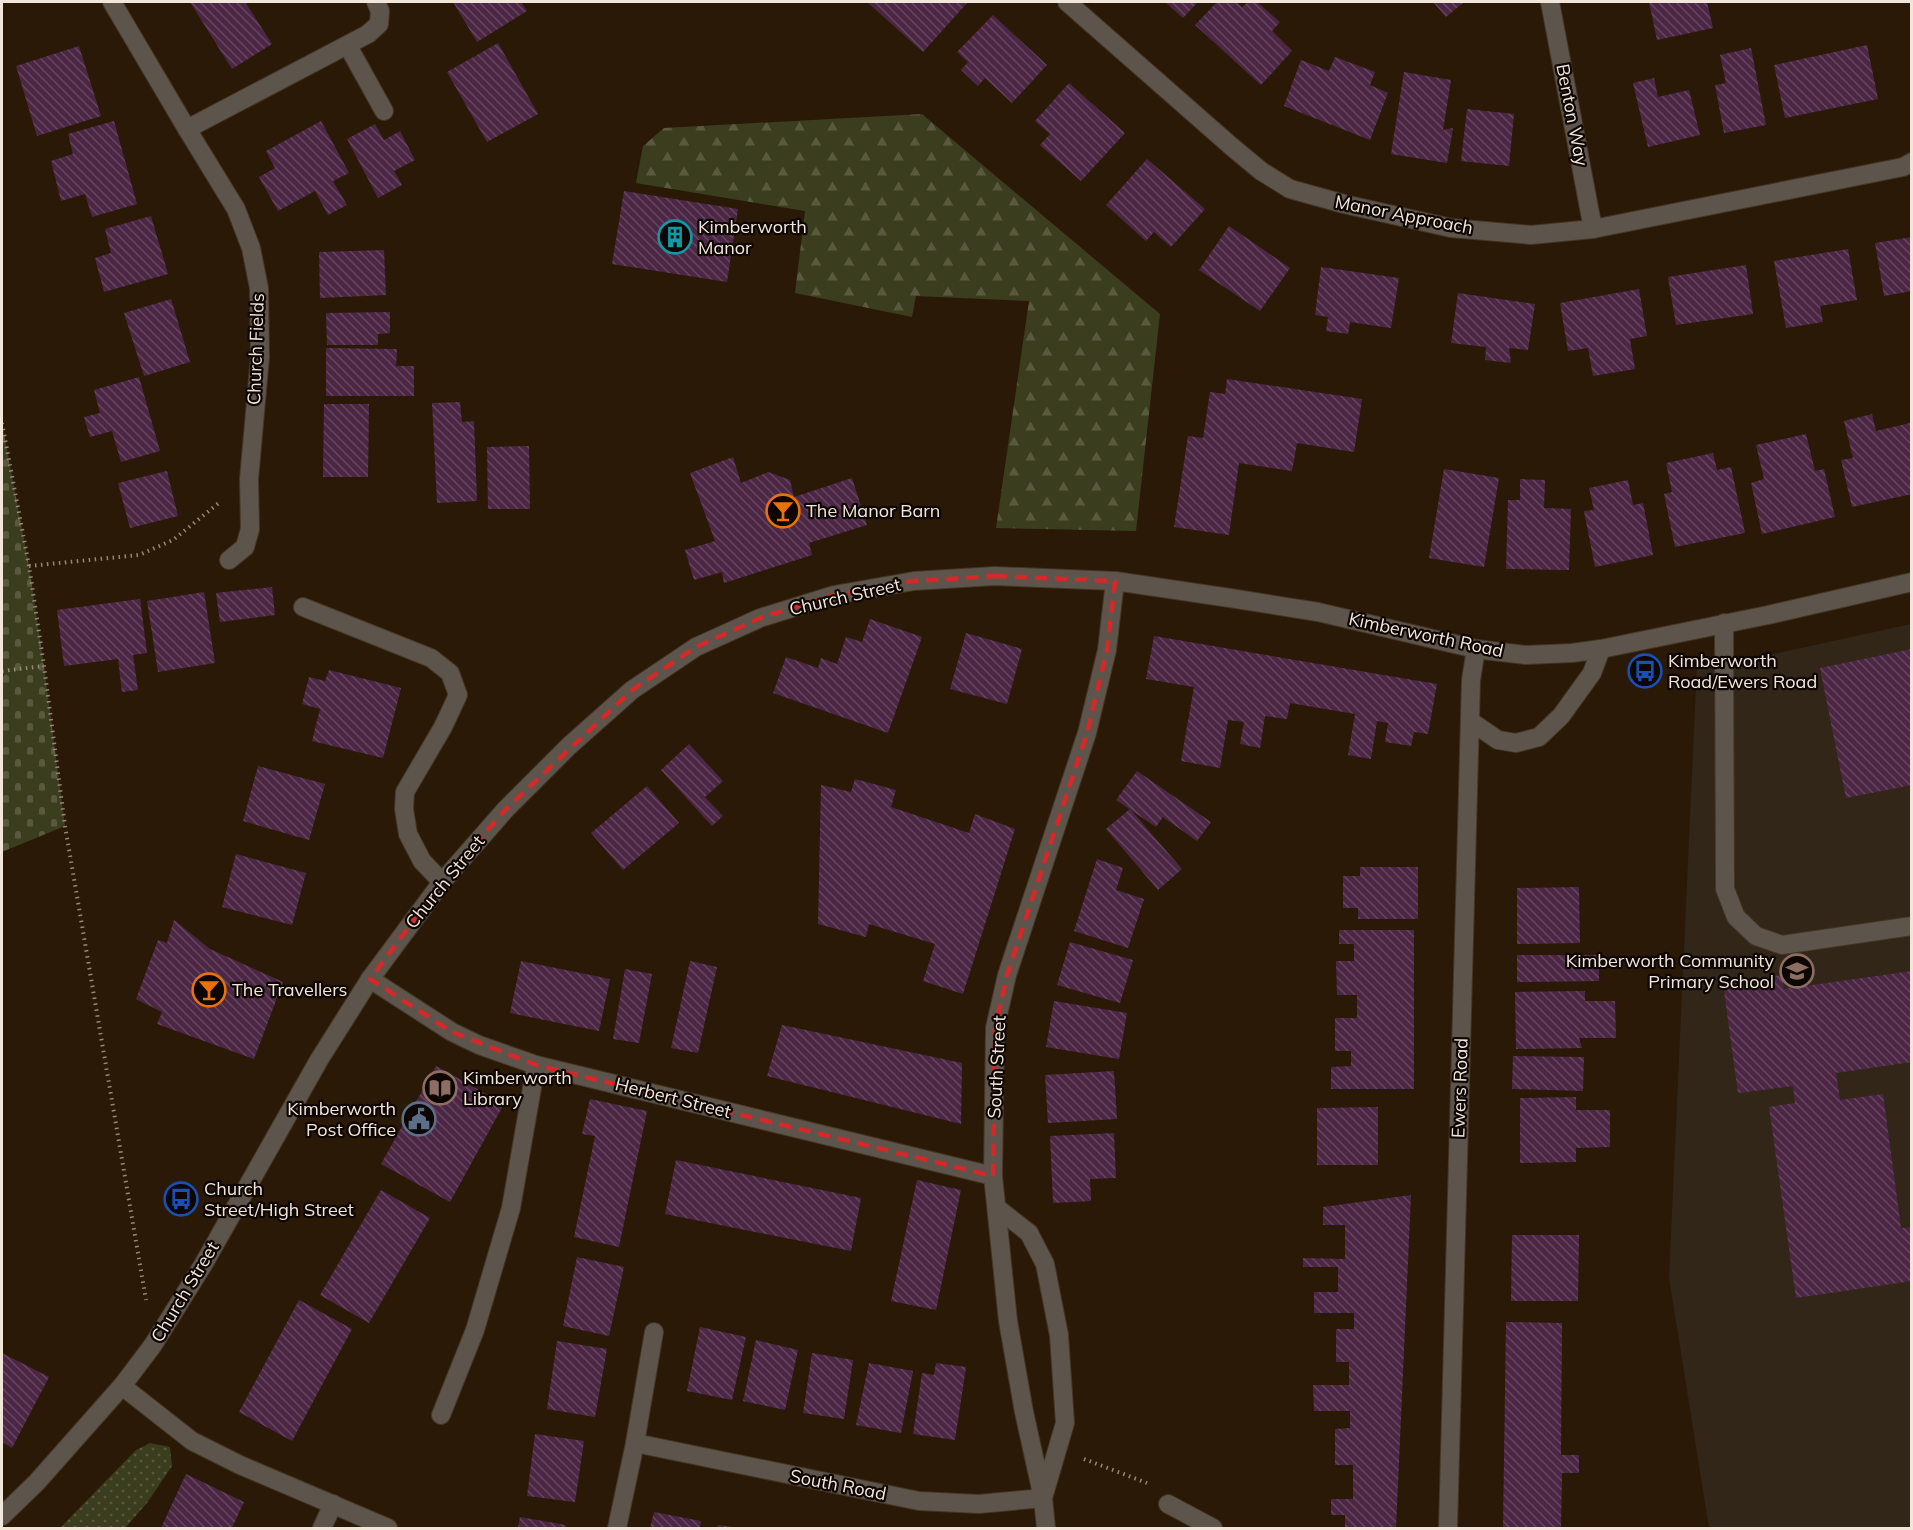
<svg xmlns="http://www.w3.org/2000/svg" width="1913" height="1530" viewBox="0 0 1913 1530" font-family="Mulish,sans-serif">
<defs>
<pattern id="grass-dots" width="8" height="8" patternUnits="userSpaceOnUse" patternTransform="scale(1.5)"><rect width="8" height="8" fill="#3b3d1f"/><path d="M2 2h.1M6 6h.1" fill="none" stroke="#58593f" stroke-width="1.8" stroke-linecap="round"/></pattern>
<pattern id="forest-firs" width="22" height="20" patternUnits="userSpaceOnUse" patternTransform="scale(1.5)"><rect width="22" height="20" fill="#3b3d1f"/><path d="M5 1l3.5 6h-7zM16 11l3.5 6h-7z" fill="#58593f"/></pattern>
<pattern id="cemetery-stones" width="16" height="16" patternUnits="userSpaceOnUse" patternTransform="scale(1.5)"><rect width="16" height="16" fill="#3b3d1f"/><path d="M2 7V4a2 2 0 0 1 4 0v3zM10 15v-3a2 2 0 0 1 4 0v3z" fill="#58593f"/></pattern>
<pattern id="building-back-hatch" width="6" height="6" patternUnits="userSpaceOnUse" patternTransform="scale(1.5)"><rect width="6" height="6" fill="#4c2745"/><path d="M-1 5l2 2M0 0l6 6M5-1l2 2" fill="none" stroke="#66465f"/></pattern>
</defs>
<rect width="100%" height="100%" fill="#2a1906"/>
<polygon fill="#322618" points="1911,624 1911,1528 1709,1528 1669,1278 1697,664 1769,655"/>
<polygon fill="url(#grass-dots)" points="150,1443 170,1447 172,1466 147,1503 125,1528 60,1528 136,1450"/>
<polygon fill="url(#forest-firs)" points="922,114 1160,314 1136,531 996,528 1029,301 916,296 912,317 795,293 805,211 636,183 643,146 664,128"/>
<polygon fill="url(#cemetery-stones)" points="2,423 29,566 44,666 65,826 2,852"/>
<g fill="url(#building-back-hatch)">
<polygon points="190,2 245,2 272,44 232,69"/>
<polygon points="453,2 521,2 527,11 477,42"/>
<polygon points="867,2 968,2 923,52"/>
<polygon points="1165,2 1198,2 1183,18"/>
<polygon points="1217,2 1236,2 1242,7 1248,2 1257,2 1280,22 1272,31 1292,51 1261,85 1195,25"/>
<polygon points="1433,2 1464,2 1446,17"/>
<polygon points="1649,2 1707,2 1713,28 1657,40"/>
<polygon points="993,15 1047,65 1012,103 985,78 978,86 961,70 968,62 957,52"/>
<polygon points="498,43 538,114 487,142 447,72"/>
<polygon points="1867,45 1878,99 1785,118 1774,65"/>
<polygon points="79,46 101,116 37,136 16,66"/>
<polygon points="1751,48 1766,125 1724,133 1715,85 1726,83 1720,55"/>
<polygon points="1335,57 1375,72 1370,85 1388,93 1370,140 1284,106 1301,60 1329,71"/>
<polygon points="1404,72 1451,80 1443,130 1453,128 1447,163 1391,154"/>
<polygon points="1654,78 1658,97 1689,90 1700,135 1648,147 1633,83"/>
<polygon points="1069,83 1125,133 1081,181 1040,145 1050,134 1035,121"/>
<polygon points="1467,109 1514,114 1509,166 1461,161"/>
<polygon points="114,121 137,204 92,217 85,194 61,201 51,161 73,154 68,134"/>
<polygon points="321,121 349,173 333,181 347,205 328,215 315,191 278,211 259,177 275,168 266,151"/>
<polygon points="375,124 384,140 400,131 415,160 394,171 402,185 378,198 347,139"/>
<polygon points="1147,159 1205,209 1171,247 1154,232 1146,241 1106,205"/>
<polygon points="624,191 738,209 727,282 612,264"/>
<polygon points="151,216 168,274 104,292 95,258 111,253 105,229"/>
<polygon points="1229,226 1290,268 1260,311 1199,270"/>
<polygon points="1912,237 1912,291 1884,296 1875,243"/>
<polygon points="1848,249 1857,300 1820,306 1823,322 1786,328 1774,261"/>
<polygon points="384,250 386,295 320,298 319,252"/>
<polygon points="1746,265 1753,314 1676,325 1668,277"/>
<polygon points="1321,267 1399,278 1391,328 1350,322 1348,334 1326,331 1328,317 1315,315"/>
<polygon points="1639,289 1647,336 1630,339 1635,369 1593,376 1588,348 1568,351 1560,303"/>
<polygon points="1458,293 1535,304 1528,350 1509,348 1511,363 1485,360 1486,347 1451,343"/>
<polygon points="171,299 190,362 144,376 124,313"/>
<polygon points="390,312 390,333 378,334 378,345 327,345 326,313"/>
<polygon points="326,348 397,349 396,366 414,366 414,396 326,396"/>
<polygon points="139,377 160,451 121,462 112,431 90,437 84,417 100,413 94,390"/>
<polygon points="1227,379 1362,399 1354,452 1297,443 1292,471 1239,463 1229,535 1174,527 1188,436 1203,438 1210,392 1225,394"/>
<polygon points="460,402 462,422 474,421 477,501 437,503 432,403"/>
<polygon points="324,404 369,404 368,477 323,477"/>
<polygon points="1872,414 1876,431 1910,423 1912,494 1852,507 1841,460 1853,458 1844,421"/>
<polygon points="1806,434 1815,471 1824,469 1835,517 1762,534 1751,483 1764,479 1756,445"/>
<polygon points="529,446 530,509 488,509 487,447"/>
<polygon points="1713,453 1717,470 1731,467 1745,533 1675,547 1664,494 1672,492 1666,463"/>
<polygon points="733,457 741,483 768,472 790,480 794,497 852,478 867,525 809,543 812,555 724,583 722,572 694,580 685,550 715,541 690,473"/>
<polygon points="1444,469 1499,478 1484,567 1429,558"/>
<polygon points="167,471 178,516 130,528 118,483"/>
<polygon points="1520,479 1545,480 1544,508 1571,509 1569,570 1506,569 1508,500 1520,500"/>
<polygon points="1628,480 1633,505 1643,503 1653,555 1595,567 1584,511 1594,510 1589,488"/>
<polygon points="272,587 275,615 220,622 216,593"/>
<polygon points="204,592 215,663 158,672 147,601"/>
<polygon points="140,599 147,653 133,655 138,690 122,692 118,659 64,666 57,610"/>
<polygon points="870,619 922,637 888,733 773,693 786,657 818,668 821,658 837,664 846,637 862,642"/>
<polygon points="966,633 1022,649 1007,704 950,689"/>
<polygon points="1154,636 1437,684 1428,734 1414,732 1411,746 1385,742 1388,723 1377,721 1371,759 1348,755 1355,714 1290,703 1287,719 1265,716 1260,748 1240,744 1244,722 1228,720 1220,768 1181,761 1194,687 1146,679"/>
<polygon points="1912,649 1912,785 1846,798 1820,668"/>
<polygon points="329,670 401,688 383,758 312,741 320,709 302,704 309,677 325,681"/>
<polygon points="689,744 723,781 705,797 723,816 712,826 661,770"/>
<polygon points="258,766 325,784 309,840 243,821"/>
<polygon points="1137,771 1211,822 1197,841 1163,817 1156,827 1116,800"/>
<polygon points="855,779 896,790 891,807 969,833 975,814 1015,829 963,994 923,981 935,944 869,924 866,937 818,924 821,785 851,792"/>
<polygon points="647,786 679,823 623,870 591,833"/>
<polygon points="1130,809 1182,869 1158,890 1106,829"/>
<polygon points="236,854 306,873 292,925 222,907"/>
<polygon points="1097,859 1123,868 1116,890 1144,899 1128,948 1074,931"/>
<polygon points="1360,867 1418,867 1418,919 1358,919 1358,908 1343,908 1343,876 1360,876"/>
<polygon points="1579,887 1580,943 1517,944 1517,888"/>
<polygon points="174,920 210,949 283,982 254,1059 157,1024 162,1012 136,999 158,940 167,943"/>
<polygon points="1339,930 1414,930 1414,1089 1331,1089 1331,1067 1351,1066 1351,1051 1335,1051 1335,1018 1357,1018 1357,995 1337,995 1336,961 1354,961 1354,944 1339,944"/>
<polygon points="1070,942 1133,960 1120,1003 1057,985"/>
<polygon points="1517,955 1599,955 1599,981 1517,982"/>
<polygon points="521,961 610,979 599,1031 510,1013"/>
<polygon points="690,961 717,967 698,1053 671,1048"/>
<polygon points="625,969 652,974 639,1043 613,1039"/>
<polygon points="1912,971 1912,1062 1836,1073 1840,1100 1883,1094 1901,1228 1912,1227 1912,1281 1796,1298 1769,1107 1795,1103 1793,1086 1738,1093 1723,984 1782,975 1784,989"/>
<polygon points="1585,991 1585,1001 1615,1001 1616,1038 1579,1038 1582,1048 1516,1049 1515,992"/>
<polygon points="1054,1001 1127,1013 1119,1059 1046,1047"/>
<polygon points="782,1025 962,1063 961,1124 767,1076"/>
<polygon points="1513,1056 1584,1057 1583,1091 1512,1089"/>
<polygon points="436,1066 504,1104 450,1202 381,1164"/>
<polygon points="1114,1071 1117,1119 1048,1123 1045,1075"/>
<polygon points="1576,1097 1576,1110 1610,1110 1610,1147 1576,1148 1576,1162 1520,1163 1520,1098"/>
<polygon points="590,1099 647,1111 619,1247 574,1237 595,1136 582,1134"/>
<polygon points="1378,1107 1378,1165 1317,1165 1317,1108"/>
<polygon points="1114,1133 1116,1178 1090,1179 1091,1201 1053,1203 1050,1136"/>
<polygon points="676,1160 861,1198 851,1251 665,1214"/>
<polygon points="917,1180 961,1190 936,1310 891,1301"/>
<polygon points="381,1190 430,1218 369,1323 320,1295"/>
<polygon points="1411,1195 1396,1528 1345,1528 1345,1515 1331,1515 1331,1499 1353,1499 1353,1465 1335,1465 1335,1429 1350,1428 1350,1411 1314,1411 1313,1385 1349,1385 1349,1362 1336,1362 1336,1329 1354,1329 1354,1313 1314,1313 1314,1292 1338,1292 1338,1267 1303,1267 1303,1258 1345,1259 1345,1225 1323,1225 1323,1207"/>
<polygon points="1512,1235 1579,1235 1578,1301 1511,1301"/>
<polygon points="577,1257 624,1267 609,1336 563,1326"/>
<polygon points="299,1300 352,1329 292,1441 239,1412"/>
<polygon points="1506,1322 1562,1323 1561,1455 1579,1455 1579,1473 1562,1473 1561,1528 1503,1528"/>
<polygon points="700,1327 746,1337 732,1400 687,1391"/>
<polygon points="756,1340 798,1350 785,1410 743,1401"/>
<polygon points="557,1341 607,1349 595,1417 547,1409"/>
<polygon points="2,1353 49,1377 12,1448 2,1442"/>
<polygon points="812,1353 853,1360 844,1419 803,1413"/>
<polygon points="869,1363 913,1371 901,1433 856,1425"/>
<polygon points="936,1363 966,1367 955,1440 913,1434 922,1373 934,1375"/>
<polygon points="535,1434 584,1441 575,1502 527,1496"/>
<polygon points="186,1474 244,1502 232,1528 161,1528"/>
<polygon points="654,1512 701,1521 700,1528 650,1528"/>
<polygon points="520,1517 566,1525 565,1528 518,1528"/>
<polygon points="718,1525 733,1527 733,1528 717,1528"/>
</g>
<g fill="none" stroke-linecap="round" stroke-linejoin="round">
<defs>
<g id="minor">
<polyline points="112,2 187,129 236,209 251,248 259,288 260,357 249,479 250,529 245,547 229,560"/>
<polyline points="1067,2 1231,146 1261,171 1290,189 1344,204 1451,228 1531,235 1593,229 1903,167 1912,162"/>
<polyline points="1550,2 1593,229"/>
<polyline points="348,46 384,111"/>
<polyline points="187,129 368,34 379,24 380,11 376,2"/>
<polyline points="303,607 431,658 450,673 458,695 443,727 405,792 404,809 408,834 422,861 442,882"/>
<polyline points="1724,623 1725,889 1736,917 1756,936 1782,945 1912,926"/>
<polyline points="1470,721 1498,740 1516,743 1539,737 1561,716 1592,673 1601,649"/>
<polyline points="370,979 452,1032 479,1045 536,1065 993,1176"/>
<polyline points="122,1386 192,1441 240,1465 388,1528"/>
<polyline points="441,1415 475,1330 511,1208 536,1065"/>
<polyline points="635,1443 919,1501 979,1504 1043,1498 1065,1423 1059,1335 1045,1264 1029,1233 997,1208"/>
<polyline points="1168,1504 1213,1528"/>
<polyline points="2,1516 37,1482 122,1386 153,1345 203,1265 319,1060 370,979 442,882 505,810 569,746 632,690 696,647 760,618 834,595 914,581 995,576 1115,581 1230,598 1318,612 1476,649 1526,655 1572,653 1601,649 1768,615 1912,582"/>
<polyline points="322,1528 333,1504"/>
<polyline points="617,1528 635,1443 654,1332"/>
<polyline points="1046,1528 1043,1498 1024,1412 1008,1321 993,1176 995,1028 1007,975 1087,733 1107,650 1115,581"/>
<polyline points="1448,1528 1471,680 1476,649"/>
</g>
</defs>
<use href="#minor" stroke="#463624" stroke-width="20"/>
<g stroke="#968779" stroke-width="4" stroke-dasharray="1.5 4.5" stroke-linecap="butt">
<polyline points="2,423 29,566 44,666 65,826 146,1300"/>
<polyline points="29,566 139,555 173,540 220,502"/>
<polyline points="2,671 44,666"/>
<polyline points="1084,1459 1147,1483"/>
</g>
<use href="#minor" stroke="#5d554c" stroke-width="18"/>
</g>
<path fill="none" stroke="#d62828" stroke-width="4.5" stroke-dasharray="12 8" stroke-linejoin="round" d="M 995,576 L 1115,581 L 1107,650 L 1087,733 L 1007,975 L 995,1028 L 993,1176 L 536,1065 L 452,1032 L 370,979 L 442,882 L 505,810 L 632,690 L 696,647 L 760,618 L 834,595 L 914,581 Z"/>
<defs>
<symbol id="building-ring" viewBox="-11 -11 22 22"><circle r="9.5" fill="#0d0602" stroke="#0f9aa8" stroke-width="1.5"/><path d="M-4-6H4V6H1V3H-1V6H-4ZM-2.5-4.3h1.7v1.8h-1.7ZM.8-4.3h1.7v1.8H.8ZM-2.5-1h1.7V.8h-1.7ZM.8-1h1.7V.8H.8Z" fill="#0f9aa8"/></symbol>
<symbol id="bar-ring" viewBox="-11 -11 22 22"><circle r="9.5" fill="#0d0602" stroke="#e8710a" stroke-width="1.5"/><path d="M-6-5H6L.8 .8V4.5H3.5V6h-7V4.5H-.8V.8Z" fill="#e8710a"/></symbol>
<symbol id="bus-ring" viewBox="-11 -11 22 22"><circle r="9.5" fill="#0d0602" stroke="#1a4fb4" stroke-width="1.5"/><path d="M-5-6H5V4H4V6H2V4H-2V6H-4V4H-5ZM-3.5-4V0h7V-4ZM-3.5 1.2v1.5H-2V1.2ZM2 1.2v1.5H3.5V1.2Z" fill="#1a4fb4"/></symbol>
<symbol id="school-ring" viewBox="-11 -11 22 22"><circle r="9.5" fill="#0d0602" stroke="#8d6e63" stroke-width="1.5"/><path d="M0-5L7-2L0 1L-7-2ZM-4 1L0 2.5L4 1V4Q0 6-4 4Z" fill="#8d6e63"/></symbol>
<symbol id="library-ring" viewBox="-11 -11 22 22"><circle r="9.5" fill="#0d0602" stroke="#8d6e63" stroke-width="1.5"/><path d="M-6-4Q-3-5.5-.7-3.5V5Q-3 3-6 4ZM6-4Q3-5.5 .7-3.5V5Q3 3 6 4Z" fill="#8d6e63"/></symbol>
<symbol id="civic-ring" viewBox="-11 -11 22 22"><circle r="9.5" fill="#0d0602" stroke="#5c6f8a" stroke-width="1.5"/><path d="M-.6-6.5H3V-4.5H.6V-3L4-1V1h2V6H-6V1h2V-1L-.6-3ZM-1.2 2.5V6h2.4V2.5Z" fill="#5c6f8a"/></symbol>
</defs>
<g fill-rule="evenodd">
<use href="#building-ring" x="656" y="218" width="38" height="38"/>
<use href="#bar-ring" x="764" y="492" width="38" height="38"/>
<use href="#bus-ring" x="1626" y="652" width="38" height="38"/>
<use href="#school-ring" x="1778" y="952" width="38" height="38"/>
<use href="#bar-ring" x="190" y="971" width="38" height="38"/>
<use href="#library-ring" x="421" y="1069" width="38" height="38"/>
<use href="#civic-ring" x="400" y="1100" width="38" height="38"/>
<use href="#bus-ring" x="162" y="1180" width="38" height="38"/>
</g>
<g text-anchor="middle" stroke-width="4.5" stroke-linejoin="round" paint-order="stroke">
<g font-size="18" fill="#f2e6db" stroke="#0d0602">
<text transform="translate(1572 115) rotate(79)" y="6">Benton Way</text>
<text transform="translate(1404 215) rotate(11)" y="6">Manor Approach</text>
<text transform="translate(256 349) rotate(-88)" y="6">Church Fields</text>
<text transform="translate(845 597) rotate(-13)" y="6">Church Street</text>
<text transform="translate(1426 635) rotate(12)" y="6">Kimberworth Road</text>
<text transform="translate(445 882) rotate(-51)" y="6">Church Street</text>
<text transform="translate(997 1067) rotate(-87)" y="6">South Street</text>
<text transform="translate(1460 1088) rotate(-88)" y="6">Ewers Road</text>
<text transform="translate(673 1098) rotate(14)" y="6">Herbert Street</text>
<text transform="translate(185 1292) rotate(-59)" y="6">Church Street</text>
<text transform="translate(838 1485) rotate(11)" y="6">South Road</text>
</g>
<g font-size="18" fill="#f2e6db" stroke="#0d0602" text-anchor="start">
<text x="698" y="233">Kimberworth<tspan x="698" dy="21">Manor</tspan></text>
<text x="806" y="517">The Manor Barn</text>
<text x="1668" y="667">Kimberworth<tspan x="1668" dy="21">Road/Ewers Road</tspan></text>
<text x="1774" y="967" text-anchor="end">Kimberworth Community<tspan x="1774" dy="21">Primary School</tspan></text>
<text x="232" y="996">The Travellers</text>
<text x="463" y="1084">Kimberworth<tspan x="463" dy="21">Library</tspan></text>
<text x="396" y="1115" text-anchor="end">Kimberworth<tspan x="396" dy="21">Post Office</tspan></text>
<text x="204" y="1195">Church<tspan x="204" dy="21">Street/High Street</tspan></text>
</g>
</g>
<rect width="1913" height="1530" fill="none" stroke="#f2e6db" stroke-width="6"/>
</svg>
